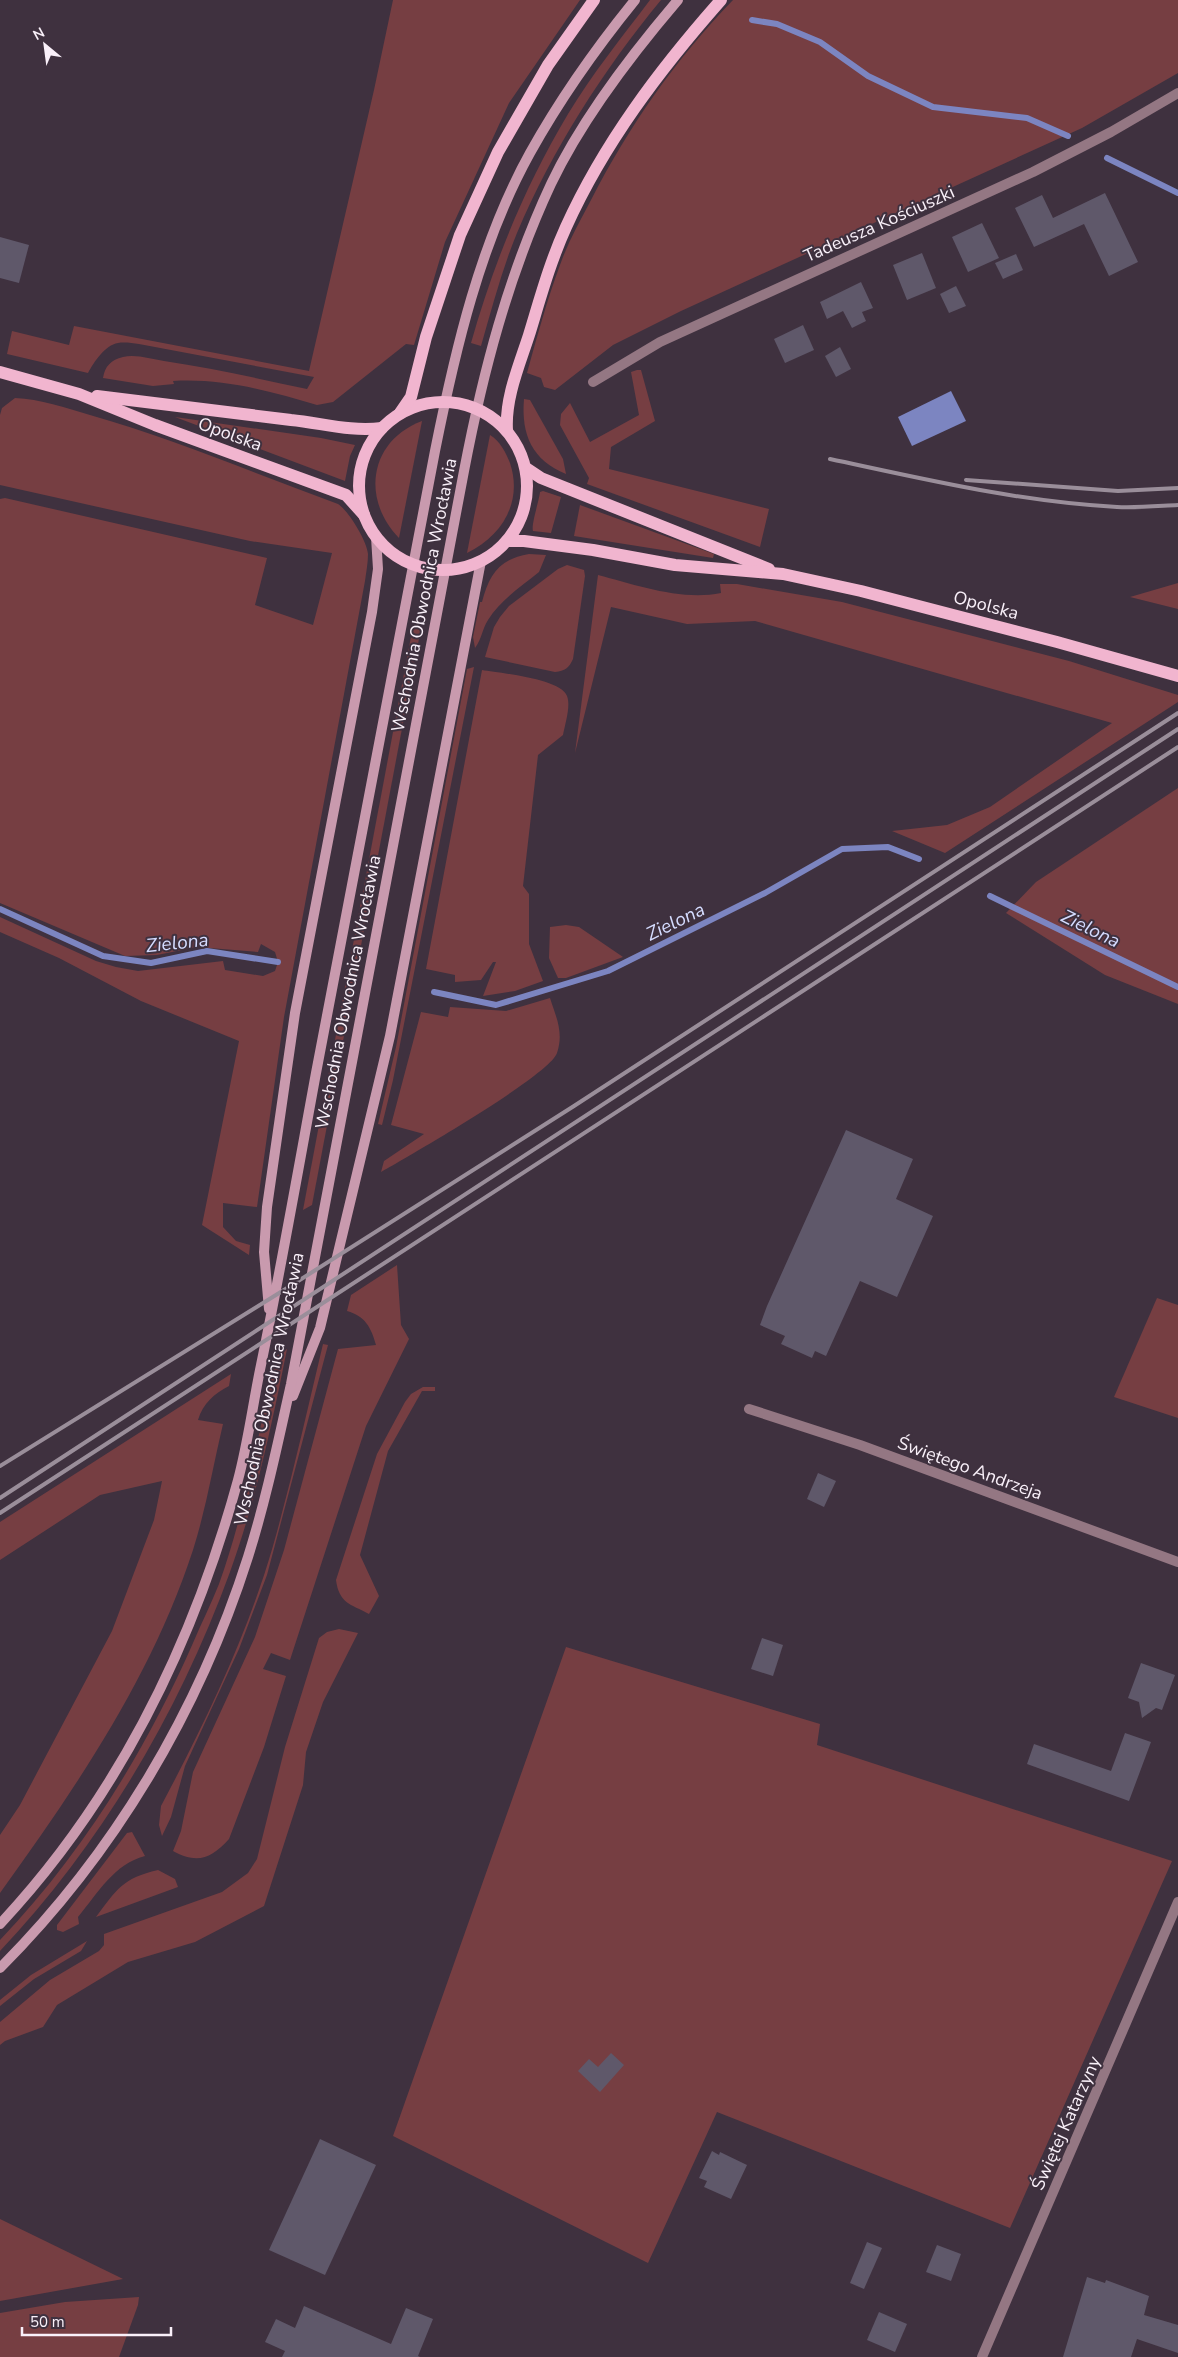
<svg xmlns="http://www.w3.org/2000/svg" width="1178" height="2357" viewBox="0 0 1178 2357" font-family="'Nunito Sans',sans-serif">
<rect width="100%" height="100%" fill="#3f313f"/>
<g fill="#763e42">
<path d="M 393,0 L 580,0 L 509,103 L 445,242 L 414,345 L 406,344 L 333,402 L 317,405 C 271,391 222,378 173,381 L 174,384 L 153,386 L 103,378 C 105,366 111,360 123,357 C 136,354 151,359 164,361 C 212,368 260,379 307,389 L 314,377 L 139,344 C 132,343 124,342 118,343 C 105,345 94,362 88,373 L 7,354 L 12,331 L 69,345 L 74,326 L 309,371 L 374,90 Z"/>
<path d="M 650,0 L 661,0 C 604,69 552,150 517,233 C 502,269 492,308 481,346 L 471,343 C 494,262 525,186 568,114 C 592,74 622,37 650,0 Z"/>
<path d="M 733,0 L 1178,0 L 1178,73 L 1082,128 L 681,311 L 613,345 L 555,390 L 544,387 L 541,378 L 527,373 C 537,337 547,300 560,265 C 568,242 580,221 591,200 C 629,126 675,60 733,0 Z"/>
<polygon points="637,370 641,370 655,421 611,447 609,469 769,509 760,547 587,484 589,478 560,425 561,414 570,403 590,442 639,415 631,372"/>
<path d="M 15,398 C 40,399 66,408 90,415 C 174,439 256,474 338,504 C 348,510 367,541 368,554 C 368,563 366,573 365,581 L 284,1017 L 257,1207 L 223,1203 L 223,1227 L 236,1241 L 250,1245 L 249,1255 L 202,1225 L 239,1041 L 141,1001 L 59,958 L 0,932 L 0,917 L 96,961 L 116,967 L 138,971 L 223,961 L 225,970 L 263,976 L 275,971 L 278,962 L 275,952 L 261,944 L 258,952 L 197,947 L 157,955 L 125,956 L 0,903 L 0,499 L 5,498 L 267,558 L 255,605 L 313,625 L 332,553 L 250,541 L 0,485 L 0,415 L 2,408 Z"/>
<path d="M 524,399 L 530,400 L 563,459 L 566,474 C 532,460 521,435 524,399 Z"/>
<polygon points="175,417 321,438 355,445 350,456 345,481"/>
<path d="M 422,421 L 399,538 C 361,499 369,441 422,421 Z"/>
<path d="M 490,435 C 500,441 506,453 510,463 C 523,502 502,536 467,553 Z"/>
<path d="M 543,491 L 561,497 L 551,533 L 533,531 C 531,525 539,501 540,492 Z"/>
<polygon points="580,505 714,554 713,558 574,536"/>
<path d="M 529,554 L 546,555 L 539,572 C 522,586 500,600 488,620 C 482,629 482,639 475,648 L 473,637 L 480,602 L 482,602 C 489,575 499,559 529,554 Z"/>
<path d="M 567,565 L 584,570 L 585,576 L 573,659 C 569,668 565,671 555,672 L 485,657 L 494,627 L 500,617 L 509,606 L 558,569 Z"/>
<path d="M 598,575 C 636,585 681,601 721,593 L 720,584 L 737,584 L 842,602 L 1069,661 L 1178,695 L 1178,702 L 945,853 L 892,831 L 947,825 L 990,807 L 1112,723 L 755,621 L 687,624 L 611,607 L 575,753 Z"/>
<polygon points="1178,583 1178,609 1130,597"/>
<polygon points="413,626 421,628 312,1205 303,1210"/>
<polygon points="474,667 393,1080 382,1125 378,1124 396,1047 467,669"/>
<path d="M 482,670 C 500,673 561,679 567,696 C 571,706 565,724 563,735 L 538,755 L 523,886 L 529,894 L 529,944 L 543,981 L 515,991 L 483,996 L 496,962 L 493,962 L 481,980 L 455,982 L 455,975 L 426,969 Z"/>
<polygon points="1178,788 1178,1004 1105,975 1006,913 1036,882"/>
<polygon points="566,925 579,927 623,957 566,978 558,978 549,958 550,927"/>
<path d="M 550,998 C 556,1017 564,1032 557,1053 C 550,1075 409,1156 381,1172 L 384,1161 L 424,1134 L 391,1125 L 421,1012 L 448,1017 L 450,1007 L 506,1011 Z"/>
<path d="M 397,1265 L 401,1325 L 409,1339 L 366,1426 L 290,1660 L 271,1653 L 263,1669 L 286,1676 L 264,1747 L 229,1839 C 211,1859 197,1864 173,1851 L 181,1831 L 193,1772 L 255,1637 L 284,1550 L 338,1349 L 376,1345 C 371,1327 365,1316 347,1311 L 351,1295 Z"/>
<polygon points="1157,1298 1178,1305 1178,1418 1114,1397"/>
<path d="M 323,1344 L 328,1345 L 267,1575 L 239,1649 L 185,1766 L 171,1817 L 162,1836 L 159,1825 L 161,1806 C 205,1723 247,1636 273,1546 C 292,1479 307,1411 323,1344 Z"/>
<path d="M 287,1349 C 272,1424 256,1500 230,1572 C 179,1712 102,1843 0,1951 L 0,1940 C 82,1854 145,1752 193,1643 C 201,1624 211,1604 219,1584 C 245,1511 259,1433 275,1357 Z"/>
<path d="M 231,1374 L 229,1386 C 214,1394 203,1403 198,1420 L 223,1424 C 213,1466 206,1509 193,1550 C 152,1676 77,1786 0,1893 L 0,1835 L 20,1805 L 112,1631 L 154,1520 L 162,1481 L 100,1495 L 0,1560 L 0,1522 Z"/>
<path d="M 423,1387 L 435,1387 L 435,1391 L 422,1391 L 388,1451 L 360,1555 L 379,1596 L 369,1614 C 350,1604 339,1603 336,1580 L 377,1454 L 405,1402 L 411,1394 Z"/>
<polygon points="339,1629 358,1633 323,1702 306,1752 303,1785 264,1906 195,1942 128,1962 57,2005 43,2027 5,2041 0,2045 0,2022 50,1980 99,1951 104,1945 104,1934 222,1892 248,1873 257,1859 285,1747 319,1638 327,1632"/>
<polygon points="566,1647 820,1724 817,1745 1172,1861 1010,2228 717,2112 648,2263 393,2136"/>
<path d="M 132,1832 L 145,1856 C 114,1864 98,1893 78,1917 L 79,1924 L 63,1932 L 57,1930 L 57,1925 L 127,1833 Z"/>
<path d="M 158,1870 L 175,1879 L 178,1887 L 96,1917 C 117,1889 123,1878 158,1870 Z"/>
<polygon points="87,1941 81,1951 34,1979 0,2006 0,2000 31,1975"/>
<polygon points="0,2219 117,2276 123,2279 0,2301"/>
<polygon points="139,2297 138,2305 119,2357 0,2357 0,2313 65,2302"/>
</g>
<polygon fill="#7c85c1" points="951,391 966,421 912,446 898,417"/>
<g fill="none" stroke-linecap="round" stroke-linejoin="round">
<g stroke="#7c85c1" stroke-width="6">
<polyline points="752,20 777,24 820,42 868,76 933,107 1027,118 1068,136"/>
<polyline points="1107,158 1178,193"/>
<polyline points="990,896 1178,987"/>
<polyline points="0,909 103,956 151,963 207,951 278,962"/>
<polyline points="434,992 496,1005 608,971 765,893 842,849 888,847 919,859"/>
</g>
</g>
<g fill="#5f586a">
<polygon points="1105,193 1138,262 1109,276 1084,224 1034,247 1015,208 1042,195 1053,218"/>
<polygon points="982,223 999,258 968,272 952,237"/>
<polygon points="0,237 29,245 19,283 0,278"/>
<polygon points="922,253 936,288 907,300 893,265"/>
<polygon points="1016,254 1023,270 1003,279 995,263"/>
<polygon points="861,282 873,308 862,312 866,321 852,328 843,311 827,319 820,302"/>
<polygon points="956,286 966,306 949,313 940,294"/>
<polygon points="803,325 814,350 785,363 774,339"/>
<polygon points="840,347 851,369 836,377 825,356"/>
<polygon points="846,1130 913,1159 896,1199 933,1216 897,1297 860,1281 826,1356 815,1351 812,1358 781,1344 785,1336 760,1325 767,1306"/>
<polygon points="818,1473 836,1481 824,1507 807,1499"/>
<polygon points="762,1638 783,1645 773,1676 751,1669"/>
<polygon points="1141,1663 1175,1675 1162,1710 1156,1708 1142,1718 1139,1702 1128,1698"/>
<polygon points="1125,1733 1151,1742 1129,1801 1027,1764 1034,1744 1111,1771"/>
<polygon points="611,2053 624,2065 600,2092 578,2071 589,2059 598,2067"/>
<polygon points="320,2139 376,2165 325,2275 269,2250"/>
<polygon points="712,2151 719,2155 720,2152 747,2165 731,2199 704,2187 707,2181 699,2178"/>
<polygon points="867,2242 882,2248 864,2289 850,2283"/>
<polygon points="937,2245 961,2254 951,2281 926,2272"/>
<polygon points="1087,2277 1105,2283 1106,2280 1149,2296 1144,2315 1178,2325 1178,2353 1137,2339 1131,2357 1063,2357"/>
<polygon points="304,2306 391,2344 406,2308 433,2319 418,2356 420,2357 282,2357 285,2351 265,2342 276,2319 295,2328"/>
<polygon points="879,2312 907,2324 895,2352 867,2340"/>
</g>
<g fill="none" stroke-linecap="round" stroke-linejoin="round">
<g stroke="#947783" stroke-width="10">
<polyline points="593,382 660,342 1033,172 1111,132 1178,93"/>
<polyline points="749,1409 860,1445 1178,1562"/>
</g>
<polyline stroke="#947783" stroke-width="10" points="982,2357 1178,1902"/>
<g stroke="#c99aae" stroke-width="10">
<polyline points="269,1309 264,1252 267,1207 295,1013 372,612 378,569 376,537"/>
<polyline points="293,1396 320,1328 390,1036 481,561"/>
<path d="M 0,1924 C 117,1799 193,1644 238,1480 C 248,1443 253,1403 261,1365 C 281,1268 298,1171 316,1073 C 356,866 396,659 435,451 C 455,351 480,243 530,153 C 560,99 596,48 635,0"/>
<path d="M 0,1968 C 114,1854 199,1711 248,1557 C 266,1500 278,1442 291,1384 L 464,471 C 483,372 508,276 551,184 C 582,119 631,55 678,0"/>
</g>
<g stroke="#f1b5cf" stroke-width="12">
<polyline points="0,372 79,394 155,425 346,495 364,515"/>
<path d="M 97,396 C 161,404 226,412 291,420 C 322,423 350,432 382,428"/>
<circle cx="443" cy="486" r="84"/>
<polyline points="400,413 411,397 426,337 460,235 498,152 548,65 594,0"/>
<path d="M 507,430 C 505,398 519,366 529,335 C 540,299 550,262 566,227 C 604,143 660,69 721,0"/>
<polyline points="526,468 541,478 769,569"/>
<polyline points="507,541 524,541 593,550 675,565 783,574 861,591 1057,642 1178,676"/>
</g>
<g stroke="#9a8e9a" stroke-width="4">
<path d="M 830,459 C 924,479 1020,502 1117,507 C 1137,508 1158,506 1178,505"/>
<polyline points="966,480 1118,491 1178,488"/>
<polyline points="0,1466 284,1290 574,1106 1178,713"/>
<polyline points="0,1498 1178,729"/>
<polyline points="0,1513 1178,747"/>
</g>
</g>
<g text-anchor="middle" stroke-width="4" stroke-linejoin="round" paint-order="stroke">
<g font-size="18" fill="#f9f0f9" stroke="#3f313f">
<text transform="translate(879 224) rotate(-24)" y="6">Tadeusza Kościuszki</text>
<text transform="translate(230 434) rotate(20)" y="6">Opolska</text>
<text transform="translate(424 595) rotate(-79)" y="6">Wschodnia Obwodnica Wrocławia</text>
<text transform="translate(986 605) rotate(15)" y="6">Opolska</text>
<text transform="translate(348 992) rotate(-79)" y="6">Wschodnia Obwodnica Wrocławia</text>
<text transform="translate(269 1389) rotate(-78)" y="6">Wschodnia Obwodnica Wrocławia</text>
<text transform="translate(970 1468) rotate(20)" y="6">Świętego Andrzeja</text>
<text transform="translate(1066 2123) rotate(-66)" y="6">Świętej Katarzyny</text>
</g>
<g font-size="19" font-style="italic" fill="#d5dcff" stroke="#3f313f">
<text transform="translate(675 921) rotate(-26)" y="7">Zielona</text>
<text transform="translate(1091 928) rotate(26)" y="7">Zielona</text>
<text transform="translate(177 942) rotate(-6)" y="7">Zielona</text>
</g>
</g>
<g transform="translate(45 45) rotate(331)" stroke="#3f313f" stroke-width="4" paint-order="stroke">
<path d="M0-4L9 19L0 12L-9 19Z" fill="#f9f0f9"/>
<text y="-8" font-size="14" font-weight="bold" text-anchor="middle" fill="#f9f0f9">N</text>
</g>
<path d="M22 2327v8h149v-8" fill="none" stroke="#f9f0f9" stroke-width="2.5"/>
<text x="30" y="2327" font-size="15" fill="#f9f0f9" stroke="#3f313f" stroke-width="4" paint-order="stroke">50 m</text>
</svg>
